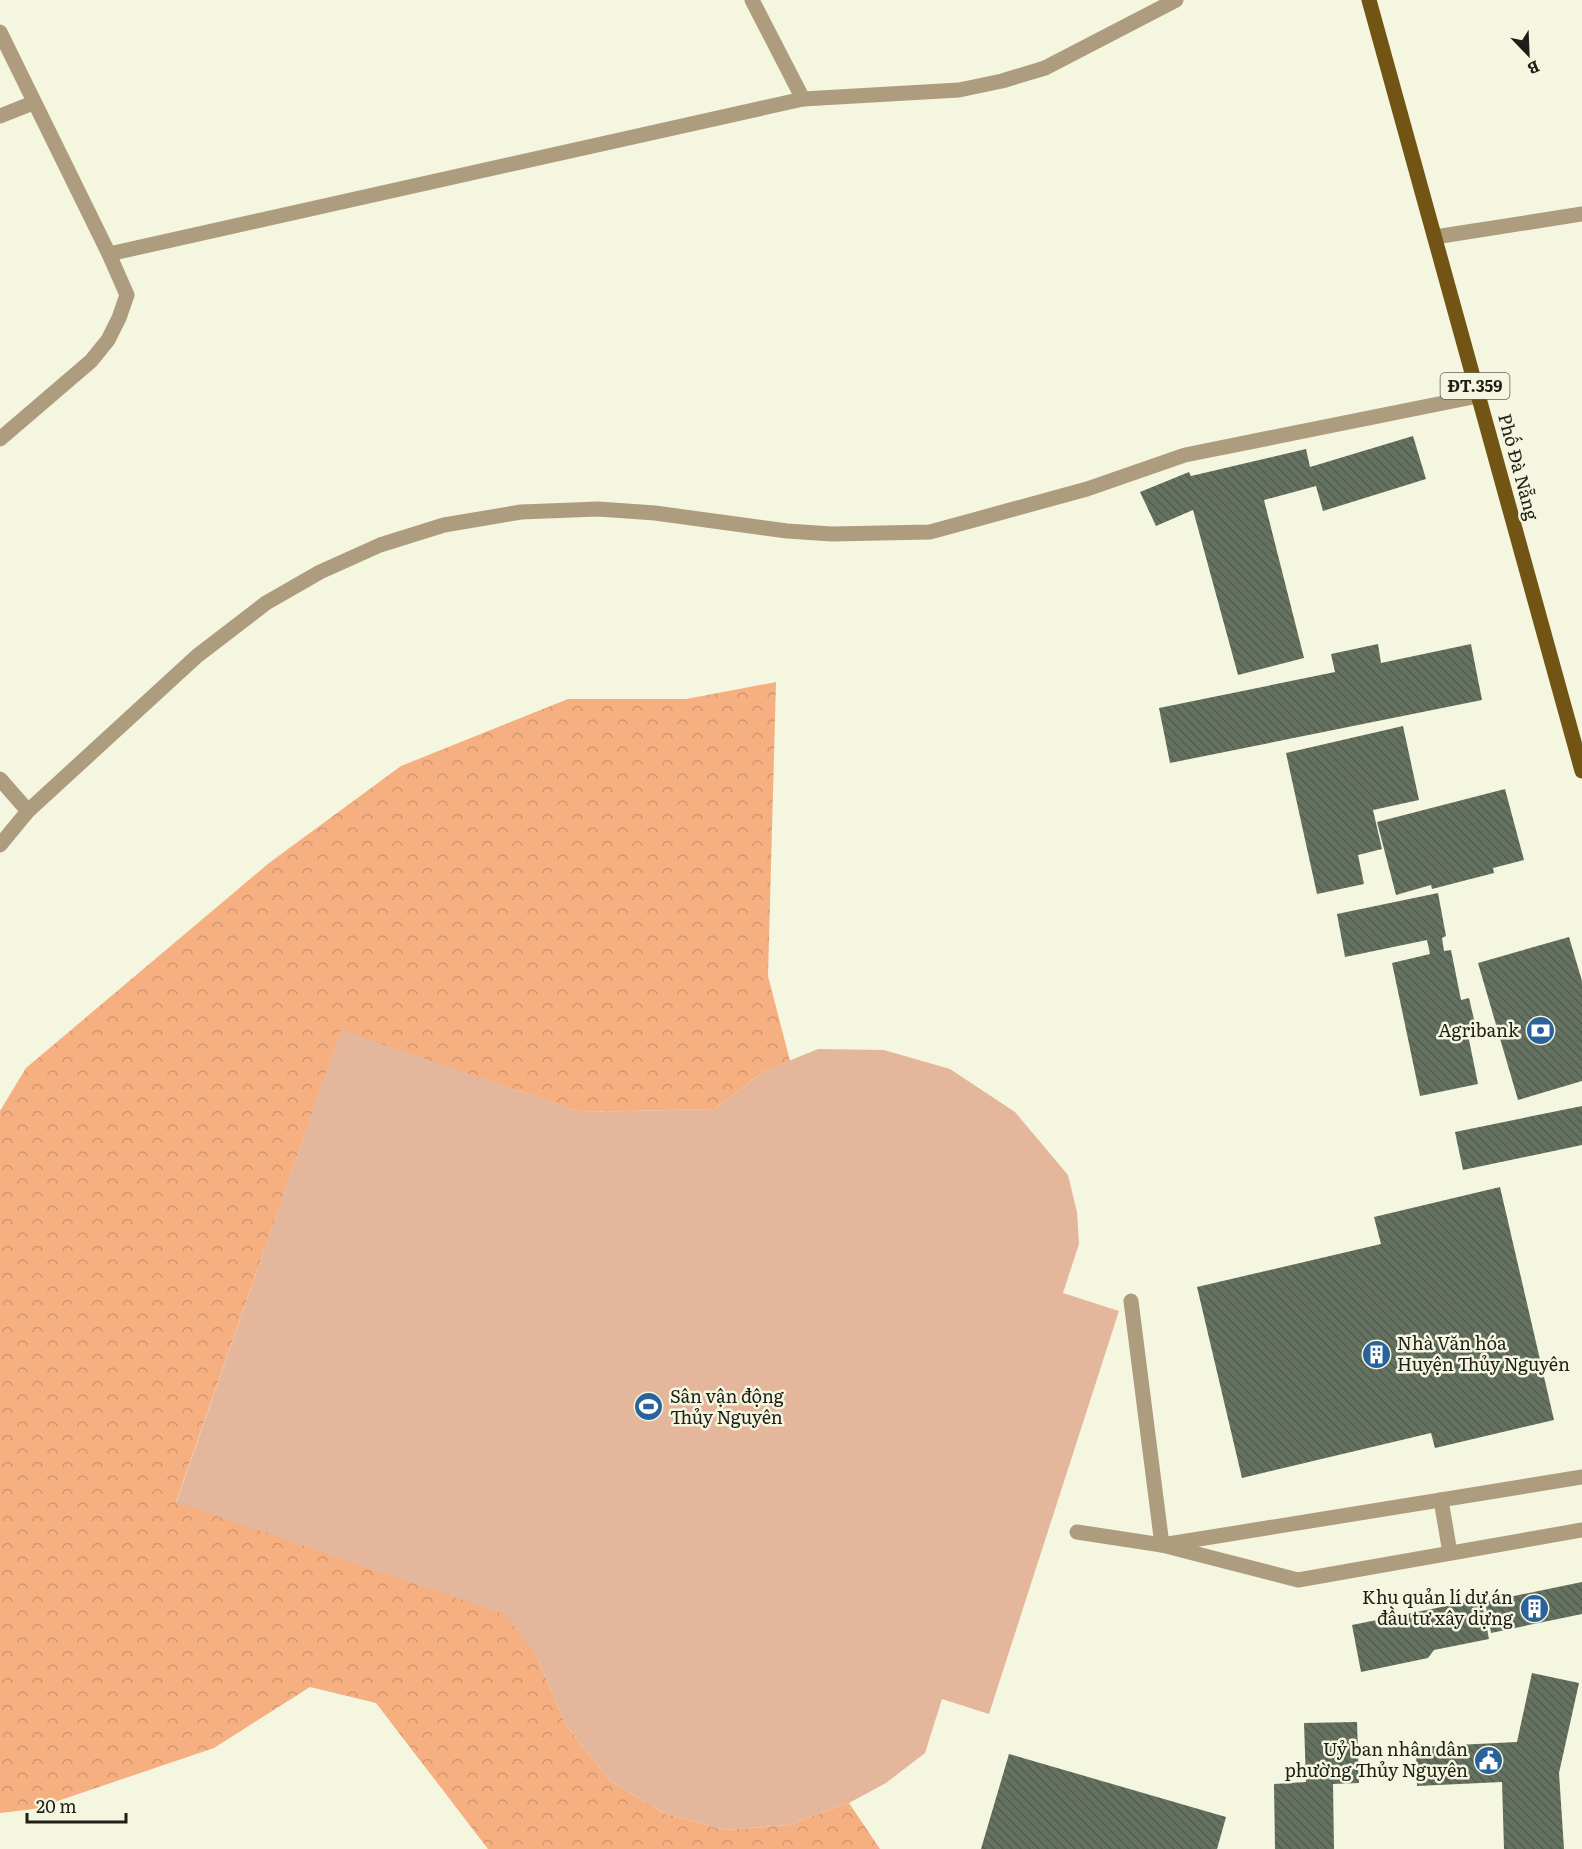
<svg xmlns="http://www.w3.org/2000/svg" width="1582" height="1849" viewBox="0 0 1582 1849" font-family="Literata,serif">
<defs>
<pattern id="forest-crowns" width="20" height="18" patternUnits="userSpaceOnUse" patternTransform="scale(1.5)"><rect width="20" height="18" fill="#f5af81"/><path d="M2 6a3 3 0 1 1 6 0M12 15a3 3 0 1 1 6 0" fill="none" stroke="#d2966f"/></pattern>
<pattern id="building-back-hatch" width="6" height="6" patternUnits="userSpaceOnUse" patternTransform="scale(1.5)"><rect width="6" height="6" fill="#657261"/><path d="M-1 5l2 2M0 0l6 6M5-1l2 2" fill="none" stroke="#535d4f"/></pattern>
</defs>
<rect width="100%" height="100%" fill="#f5f6df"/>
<polygon fill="#e4b79c" points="341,1029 581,1112 714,1109 764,1071 818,1049 884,1050 950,1069 1015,1112 1068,1175 1077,1212 1079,1244 1063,1293 1119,1311 989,1714 942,1699 925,1753 886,1783 849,1803 788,1825 725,1830 666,1814 610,1781 566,1725 537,1657 176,1503"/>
<polygon fill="url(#forest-crowns)" points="776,682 768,976 790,1061 764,1071 714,1109 581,1112 341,1030 176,1502 506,1615 537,1657 566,1725 610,1781 666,1814 725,1830 788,1825 849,1803 880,1849 488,1849 376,1703 310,1687 214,1748 34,1809 0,1813 0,1111 26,1068 269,863 401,766 568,699 686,699"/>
<g fill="url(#building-back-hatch)">
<polygon points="1413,436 1426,479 1323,511 1316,486 1264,500 1304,658 1238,675 1193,510 1156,526 1140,492 1189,472 1191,476 1306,449 1310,467"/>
<polygon points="1378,644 1381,663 1471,644 1482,700 1170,763 1159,708 1335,672 1331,654"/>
<polygon points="1403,726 1419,800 1373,810 1382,849 1358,855 1364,884 1317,894 1286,753"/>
<polygon points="1505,789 1524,860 1493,868 1494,873 1432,889 1431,885 1396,895 1377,822"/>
<polygon points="1438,893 1446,936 1442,938 1444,951 1451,950 1461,1000 1469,998 1476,1028 1467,1030 1478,1084 1420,1096 1392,963 1430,954 1427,940 1345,957 1337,914"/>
<polygon points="1569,937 1582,981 1582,1081 1518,1100 1478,963"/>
<polygon points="1582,1106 1582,1145 1463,1170 1455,1132"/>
<polygon points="1500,1187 1554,1420 1435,1448 1431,1433 1242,1478 1197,1287 1381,1244 1374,1217"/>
<polygon points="1582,1582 1582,1614 1491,1633 1485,1602"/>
<polygon points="1481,1599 1489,1639 1434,1650 1428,1658 1361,1672 1352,1625"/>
<polygon points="1532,1673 1579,1683 1559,1773 1564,1849 1504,1849 1502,1782 1417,1786 1416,1747 1517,1742"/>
<polygon points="1357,1722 1359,1783 1333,1784 1334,1849 1275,1849 1274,1784 1306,1782 1304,1723"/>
<polygon points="1009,1754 1226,1817 1217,1849 981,1849"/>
</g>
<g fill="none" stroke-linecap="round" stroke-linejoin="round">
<g stroke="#ae9c7f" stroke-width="15">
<polyline points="752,0 803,99"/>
<polyline points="0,32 109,254 127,295 119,318 108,340 91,361 0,439"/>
<polyline points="0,116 33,103"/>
<polyline points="1435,237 1582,214"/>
<polyline points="109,254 803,99 959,90 1002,81 1045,68 1176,0"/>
<polyline points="0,779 28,811"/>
<polyline points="0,845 28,811 197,656 266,603 320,572 380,545 444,525 521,512 598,509 655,513 787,531 832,534 930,532 1087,489 1185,455 1478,396"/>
<polyline points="1131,1301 1162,1545 1582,1477"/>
<polyline points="1441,1500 1450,1553"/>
<polyline points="1077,1532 1162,1545 1298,1580 1582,1530"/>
</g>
<polyline stroke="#725414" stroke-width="15" points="1369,0 1582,771"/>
</g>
<defs>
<symbol id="bank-disc" viewBox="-11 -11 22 22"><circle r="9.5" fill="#2a639b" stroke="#f5f6df"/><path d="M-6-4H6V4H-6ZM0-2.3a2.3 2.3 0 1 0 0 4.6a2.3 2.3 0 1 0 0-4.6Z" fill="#fff"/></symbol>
<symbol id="building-disc" viewBox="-11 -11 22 22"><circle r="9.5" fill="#2a639b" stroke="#f5f6df"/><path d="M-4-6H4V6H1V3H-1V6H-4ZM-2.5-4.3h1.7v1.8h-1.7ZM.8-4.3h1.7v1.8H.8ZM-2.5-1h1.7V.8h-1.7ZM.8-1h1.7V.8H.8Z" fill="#fff"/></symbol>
<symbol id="stadium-disc" viewBox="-11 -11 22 22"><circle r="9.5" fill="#2a639b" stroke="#f5f6df"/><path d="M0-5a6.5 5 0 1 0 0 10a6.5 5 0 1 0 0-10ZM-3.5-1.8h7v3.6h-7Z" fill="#fff"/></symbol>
<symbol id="civic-disc" viewBox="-11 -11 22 22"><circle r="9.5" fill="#2a639b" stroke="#f5f6df"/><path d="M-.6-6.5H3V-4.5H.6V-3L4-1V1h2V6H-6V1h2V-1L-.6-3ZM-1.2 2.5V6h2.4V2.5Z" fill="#fff"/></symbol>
</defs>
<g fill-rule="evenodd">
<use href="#bank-disc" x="1524" y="1014" width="33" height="33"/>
<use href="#building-disc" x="1360" y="1338" width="33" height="33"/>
<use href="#stadium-disc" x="632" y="1390" width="33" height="33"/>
<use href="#building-disc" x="1518" y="1592" width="33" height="33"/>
<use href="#civic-disc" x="1472" y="1744" width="33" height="33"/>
</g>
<g text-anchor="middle" stroke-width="5" stroke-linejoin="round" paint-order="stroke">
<rect fill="#f5f6df" stroke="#5f6053" stroke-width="1.5" x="1440.5" y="373" width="69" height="26" rx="4.5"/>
<g font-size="16" font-weight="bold" fill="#1f1f17">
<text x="1475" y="392">ĐT.359</text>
</g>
<g font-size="18" fill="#1f1f17" stroke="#f5f6df">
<text transform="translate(1518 467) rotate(75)" y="6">Phố Đà Nẵng</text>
</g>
<g font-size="18" fill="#1f1f17" stroke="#f5f6df" text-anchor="end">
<text x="1519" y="1037">Agribank</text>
<text x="1397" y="1350" text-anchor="start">Nhà Văn hóa<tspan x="1397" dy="21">Huyện Thủy Nguyên</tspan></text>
<text x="670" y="1403" text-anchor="start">Sân vận động<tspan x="670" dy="21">Thủy Nguyên</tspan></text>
<text x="1513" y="1604">Khu quản lí dự án<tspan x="1513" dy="21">đầu tư xây dựng</tspan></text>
<text x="1468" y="1756">Uỷ ban nhân dân<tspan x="1468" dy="21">phường Thủy Nguyên</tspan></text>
</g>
</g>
<g transform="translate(1528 54) rotate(157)" stroke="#f5f6df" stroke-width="4.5" paint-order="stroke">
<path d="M0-4.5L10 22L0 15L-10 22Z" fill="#1f1f17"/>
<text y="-9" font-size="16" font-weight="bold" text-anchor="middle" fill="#1f1f17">B</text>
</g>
<path d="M27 1813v9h99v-9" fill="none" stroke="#1f1f17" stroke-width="3"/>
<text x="36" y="1813" font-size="18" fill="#1f1f17" stroke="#f5f6df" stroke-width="4.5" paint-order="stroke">20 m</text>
</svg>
